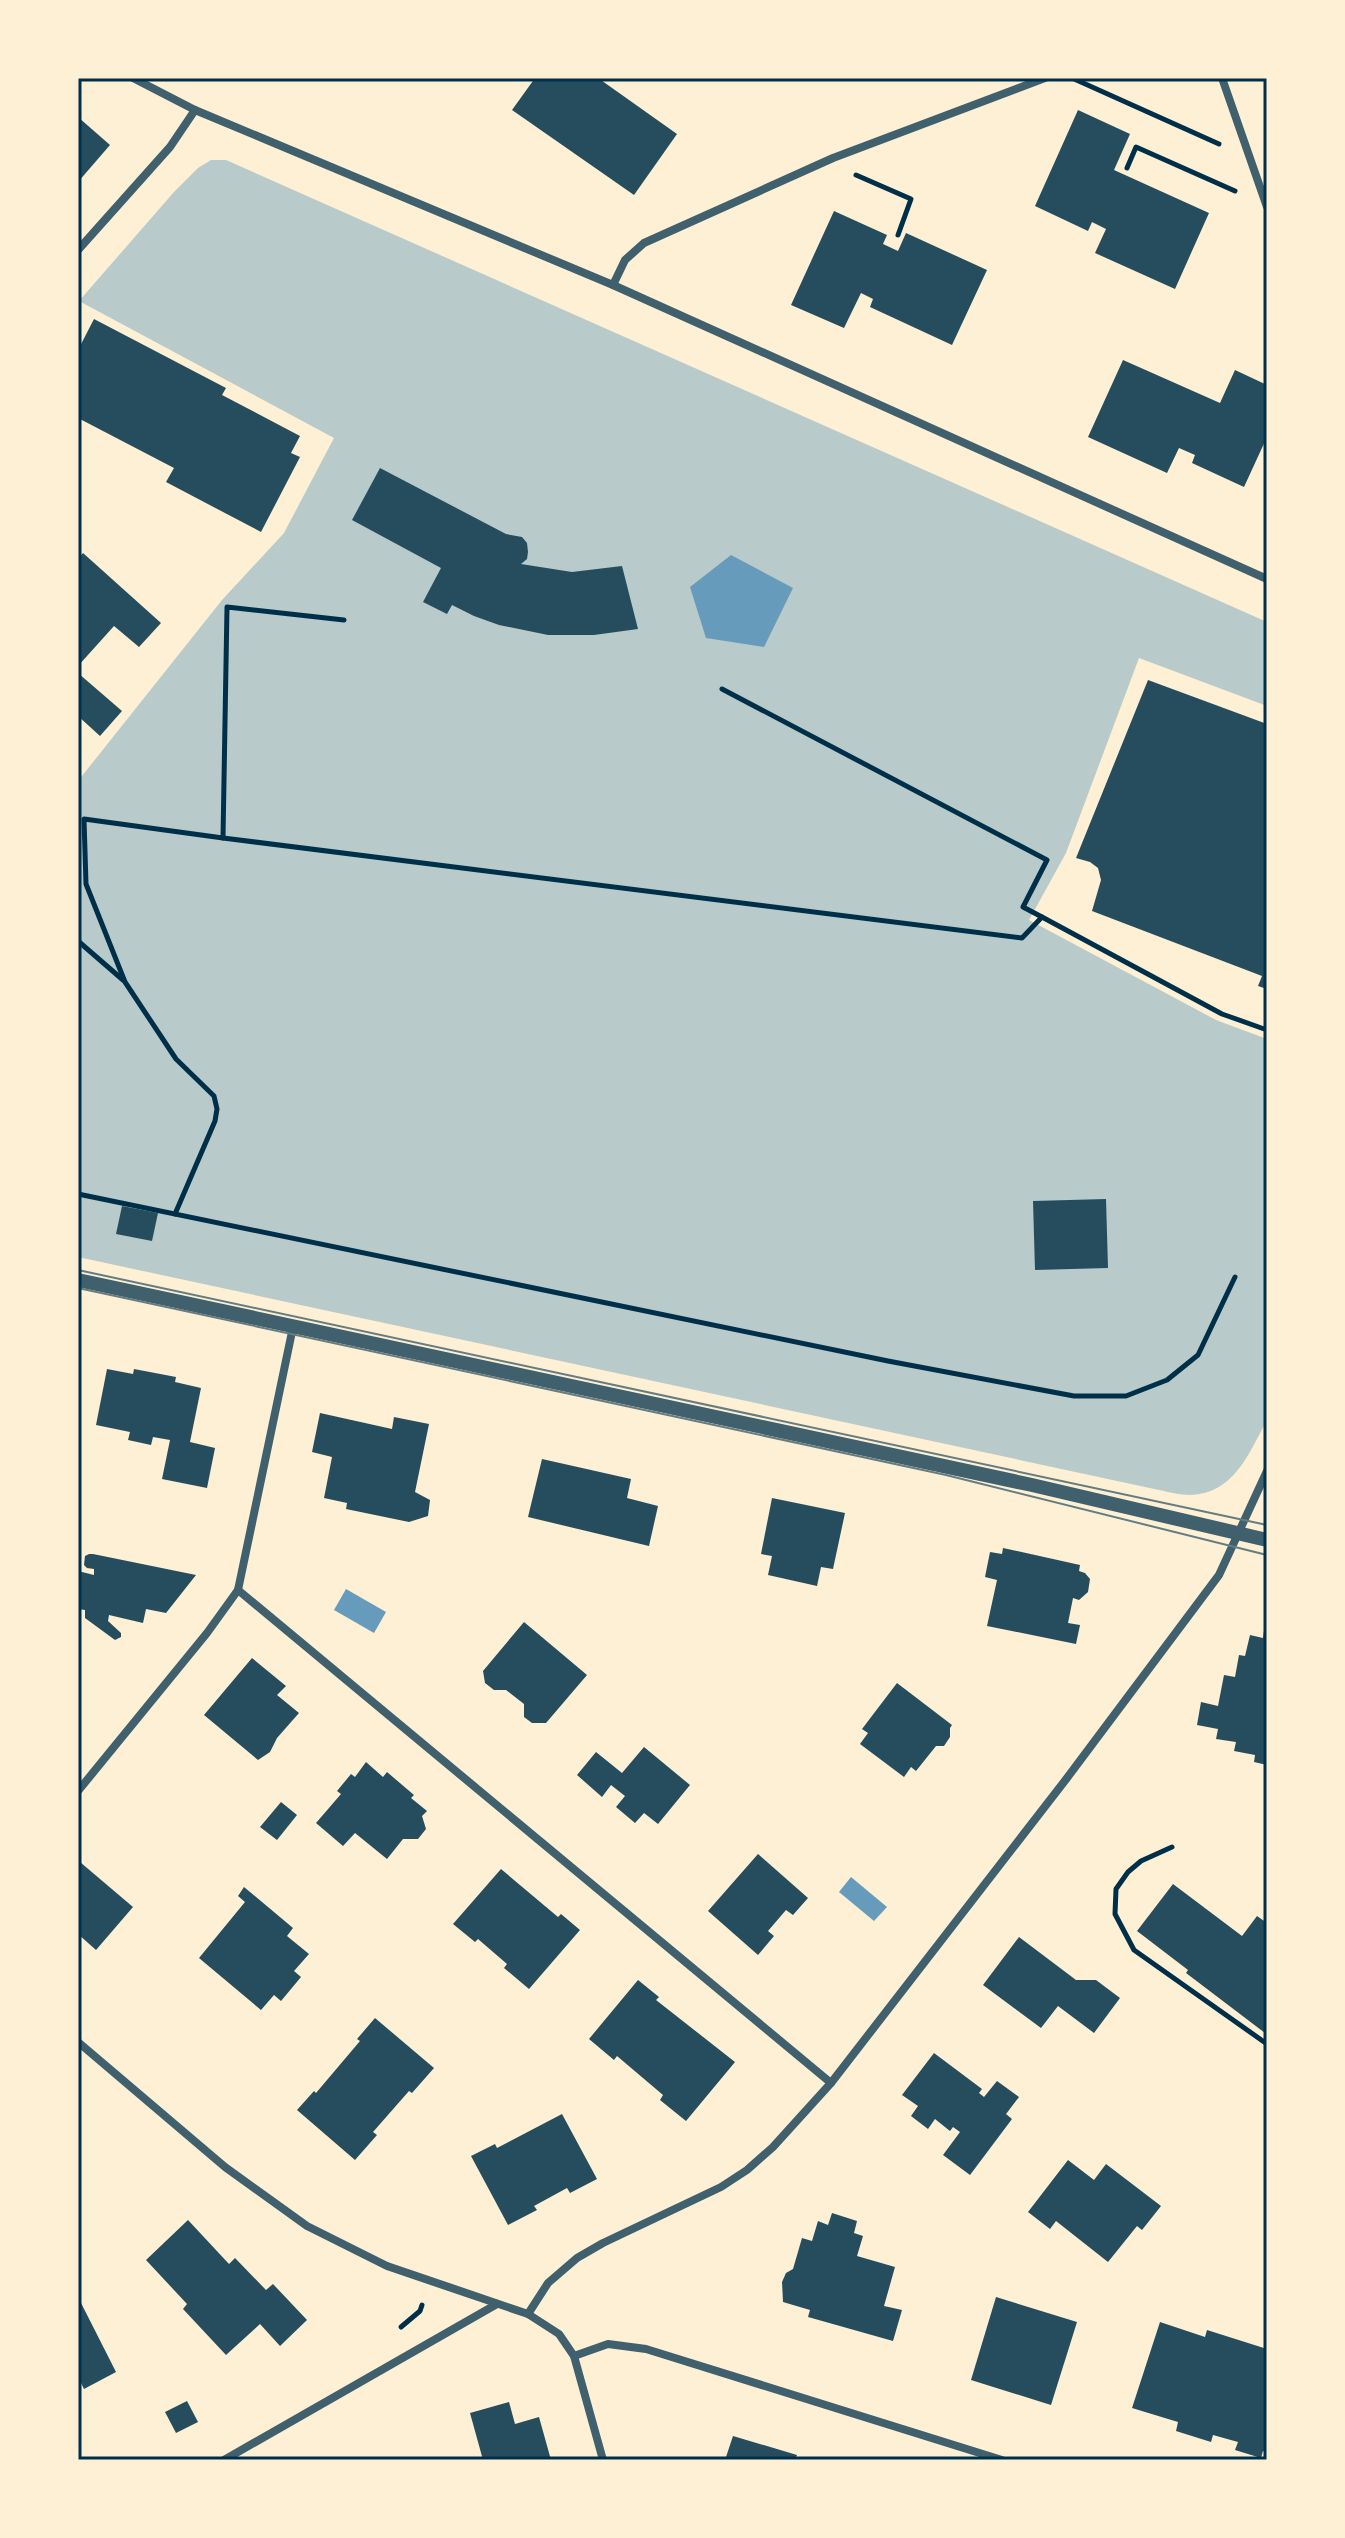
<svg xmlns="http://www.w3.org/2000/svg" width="1345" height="2538" viewBox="0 0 1345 2538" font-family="'Roboto Serif',serif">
<rect width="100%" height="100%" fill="#fdf0d5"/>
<path fill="#b9caca" d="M 211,160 L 226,160 L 1267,622 L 1267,706 L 1139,658 L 1066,853 L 1029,920 L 1216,1020 L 1267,1039 L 1267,1420 C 1249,1453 1234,1494 1190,1495 C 1180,1495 1169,1492 1159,1490 L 78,1257 L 78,781 L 222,600 L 284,533 L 334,438 L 79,301 L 174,192 L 198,168 Z"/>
<g fill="#669bbc">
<polygon points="731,555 793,588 764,647 706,638 690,587"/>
<polygon points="346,1589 386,1612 374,1633 334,1610"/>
<polygon points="851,1877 887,1907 874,1921 839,1892"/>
</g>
<g fill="#264d5e">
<polygon points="535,78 598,78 677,134 634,195 512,110"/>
<polygon points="1078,110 1130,134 1114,170 1209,213 1175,289 1095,253 1106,229 1092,222 1088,231 1035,206"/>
<polygon points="78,117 110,145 78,182"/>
<polygon points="834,211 887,235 883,244 898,251 906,233 987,270 952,345 870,307 873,299 861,293 844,328 791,305"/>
<polygon points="94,319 226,388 222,395 300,436 291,453 300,457 261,532 166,482 174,468 78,418 78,350"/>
<polygon points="1123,360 1220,403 1235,370 1267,385 1267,437 1244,487 1192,463 1195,455 1179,448 1167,473 1088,437"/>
<polygon points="380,468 506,534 522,537 527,543 528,552 527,559 521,564 572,572 622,566 638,629 594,635 548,635 499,625 474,616 452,605 447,614 423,602 441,568 352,520"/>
<polygon points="83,553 161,623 139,647 114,626 78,666 78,559"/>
<polygon points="78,673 122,711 100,736 78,716"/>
<polygon points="1148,680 1267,724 1267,989 1258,986 1262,976 1092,911 1101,880 1098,868 1090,862 1076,858"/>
<polygon points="1106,1199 1108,1268 1035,1270 1033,1201"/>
<polygon points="122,1206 158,1213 152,1241 116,1234"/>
<polygon points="107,1369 133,1374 134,1369 176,1377 175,1382 201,1388 190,1442 215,1448 207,1488 162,1479 170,1440 153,1437 151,1445 128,1440 130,1432 96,1425"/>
<polygon points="320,1413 392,1429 394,1417 429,1424 415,1492 430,1500 428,1516 409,1522 346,1509 347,1503 324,1498 332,1457 312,1452"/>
<polygon points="542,1459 631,1479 627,1498 658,1506 649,1546 528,1517"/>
<polygon points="772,1498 845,1513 833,1569 821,1567 817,1586 768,1575 772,1556 761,1554"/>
<polygon points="1003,1548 1080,1565 1079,1571 1085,1573 1090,1579 1088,1592 1079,1600 1073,1598 1068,1623 1080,1625 1076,1644 987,1626 997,1580 985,1577 990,1552 1002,1554"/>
<polygon points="89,1554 93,1554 196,1575 166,1613 146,1609 143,1623 109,1615 108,1621 121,1633 121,1637 115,1640 85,1618 85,1610 78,1609 78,1571 94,1575 94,1569 87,1568 84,1565 85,1556"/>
<polygon points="524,1622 587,1675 546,1723 532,1723 524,1717 524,1704 506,1690 494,1690 485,1683 483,1671"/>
<polygon points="1265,1623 1267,1623 1267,1765 1254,1762 1255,1755 1234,1751 1236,1742 1216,1739 1218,1729 1197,1725 1201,1702 1218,1706 1224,1675 1235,1677 1239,1655 1245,1656 1250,1635 1263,1638"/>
<polygon points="252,1658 286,1686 277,1695 299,1713 277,1738 270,1752 258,1760 204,1715"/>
<polygon points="897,1683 952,1725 950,1728 950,1737 944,1746 936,1746 916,1771 911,1767 904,1777 860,1744 868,1733 862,1729"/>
<polygon points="644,1747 690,1785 658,1824 644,1813 635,1823 616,1807 625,1796 611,1785 602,1797 577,1775 596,1752 622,1773"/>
<polygon points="366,1762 383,1777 387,1772 414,1795 411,1798 427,1811 422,1816 426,1829 418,1839 403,1839 387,1859 355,1833 343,1846 316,1823 341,1794 337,1791 351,1774 355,1777"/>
<polygon points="281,1802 297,1815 277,1840 260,1827"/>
<polygon points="758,1854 808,1898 793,1915 786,1910 768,1931 774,1936 758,1955 708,1911"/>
<polygon points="80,1862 133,1907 96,1950 78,1934 78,1864"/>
<polygon points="501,1869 558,1917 561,1914 580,1930 529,1989 504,1968 507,1964 478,1939 475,1942 453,1924"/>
<polygon points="1173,1884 1242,1936 1257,1916 1267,1923 1267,2030 1265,2033 1186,1973 1188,1970 1137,1931"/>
<polygon points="244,1887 293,1928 287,1936 309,1954 294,1971 301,1977 281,2001 274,1995 261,2010 199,1958 245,1902 238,1896"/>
<polygon points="1019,1937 1076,1980 1096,1980 1120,1998 1094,2033 1058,2006 1041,2028 983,1985"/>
<polygon points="638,1980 659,1997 656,2000 735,2062 686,2121 660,2100 663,2095 617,2056 614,2060 589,2039"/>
<polygon points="375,2018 434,2068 412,2093 409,2091 373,2132 377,2135 355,2160 297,2110 314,2091 316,2093 360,2041 357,2039"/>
<polygon points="934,2053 982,2089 979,2093 984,2097 997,2081 1019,2097 1006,2114 1012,2119 970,2175 943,2155 960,2132 953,2127 950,2131 935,2119 928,2129 911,2116 918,2106 902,2095"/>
<polygon points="562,2114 597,2179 570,2193 567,2188 534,2206 537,2210 508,2225 471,2156 495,2144 497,2148"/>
<polygon points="1068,2160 1094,2180 1106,2164 1161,2206 1142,2230 1137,2226 1108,2262 1056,2221 1050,2229 1028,2212"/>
<polygon points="832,2213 857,2221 854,2233 863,2236 857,2256 895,2267 884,2306 902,2310 893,2341 808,2317 810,2310 783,2302 782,2282 786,2273 793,2269 802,2238 812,2241 818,2221 828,2225"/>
<polygon points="188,2220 229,2264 235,2258 266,2290 273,2284 307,2320 280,2346 260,2324 226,2355 183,2309 187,2304 146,2260"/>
<polygon points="78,2297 116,2372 84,2389 78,2377"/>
<polygon points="996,2297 1077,2322 1051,2405 971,2380"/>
<polygon points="1160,2322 1205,2337 1207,2330 1267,2349 1267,2452 1263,2451 1261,2458 1235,2450 1238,2442 1213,2435 1211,2442 1176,2431 1178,2422 1132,2408"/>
<polygon points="187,2401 198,2422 176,2433 165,2412"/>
<polygon points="509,2402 515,2424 539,2417 551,2460 483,2460 470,2413"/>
<polygon points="733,2436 797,2455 795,2460 725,2460"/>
</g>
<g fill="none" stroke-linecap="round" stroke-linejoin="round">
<g stroke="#003049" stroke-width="5">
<polyline points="1072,78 1219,144"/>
<polyline points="1127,168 1136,147 1235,191"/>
<polyline points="856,175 911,199 898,235"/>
<polyline points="223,838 1022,938 1042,917 1023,907 1047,860 722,689"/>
<polyline points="1042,917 1222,1014 1267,1030"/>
<polyline points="78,941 123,980"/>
<polyline points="78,1194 888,1361 1074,1396 1126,1396 1167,1380 1198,1355 1235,1277"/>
<polyline points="175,1214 215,1121 217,1109 214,1096 176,1059 125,982 86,884 84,819 223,838 227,607 344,620"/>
<polyline points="1172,1847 1141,1861 1128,1872 1116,1889 1115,1914 1134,1950 1267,2044"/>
<polyline points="401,2327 420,2311 422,2305"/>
</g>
<g stroke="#3f606c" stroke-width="8">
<polyline points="133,78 195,110 613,285 1267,579"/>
<polyline points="1222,78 1267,207"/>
<polyline points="78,250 170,147 195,110"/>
<polyline points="613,285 625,260 644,243 833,158 1045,78"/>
<polyline points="238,1590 831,2083"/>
<polyline points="78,1791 207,1633 238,1590 293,1327"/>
<polyline points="78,2042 225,2167 307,2226 387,2266 528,2314 559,2334 574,2356 603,2460"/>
<polyline points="528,2314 548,2283 577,2258 603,2243 721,2187 747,2170 773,2147 831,2083 1067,1778 1219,1575 1267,1471"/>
<polyline points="574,2356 608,2344 646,2349 1002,2460"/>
<polyline points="224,2460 497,2304"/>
</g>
<polyline stroke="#3f606c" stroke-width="14" points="78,1280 1032,1485 1267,1540"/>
<g stroke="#657d81" stroke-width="2">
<polyline points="78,1270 1267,1525"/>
<polyline points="78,1288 946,1475 1267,1555"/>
</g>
</g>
<rect width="1345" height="2538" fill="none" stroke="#fdf0d5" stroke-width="160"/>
<rect x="80" y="80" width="1185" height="2378" fill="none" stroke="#003049" stroke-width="3"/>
</svg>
